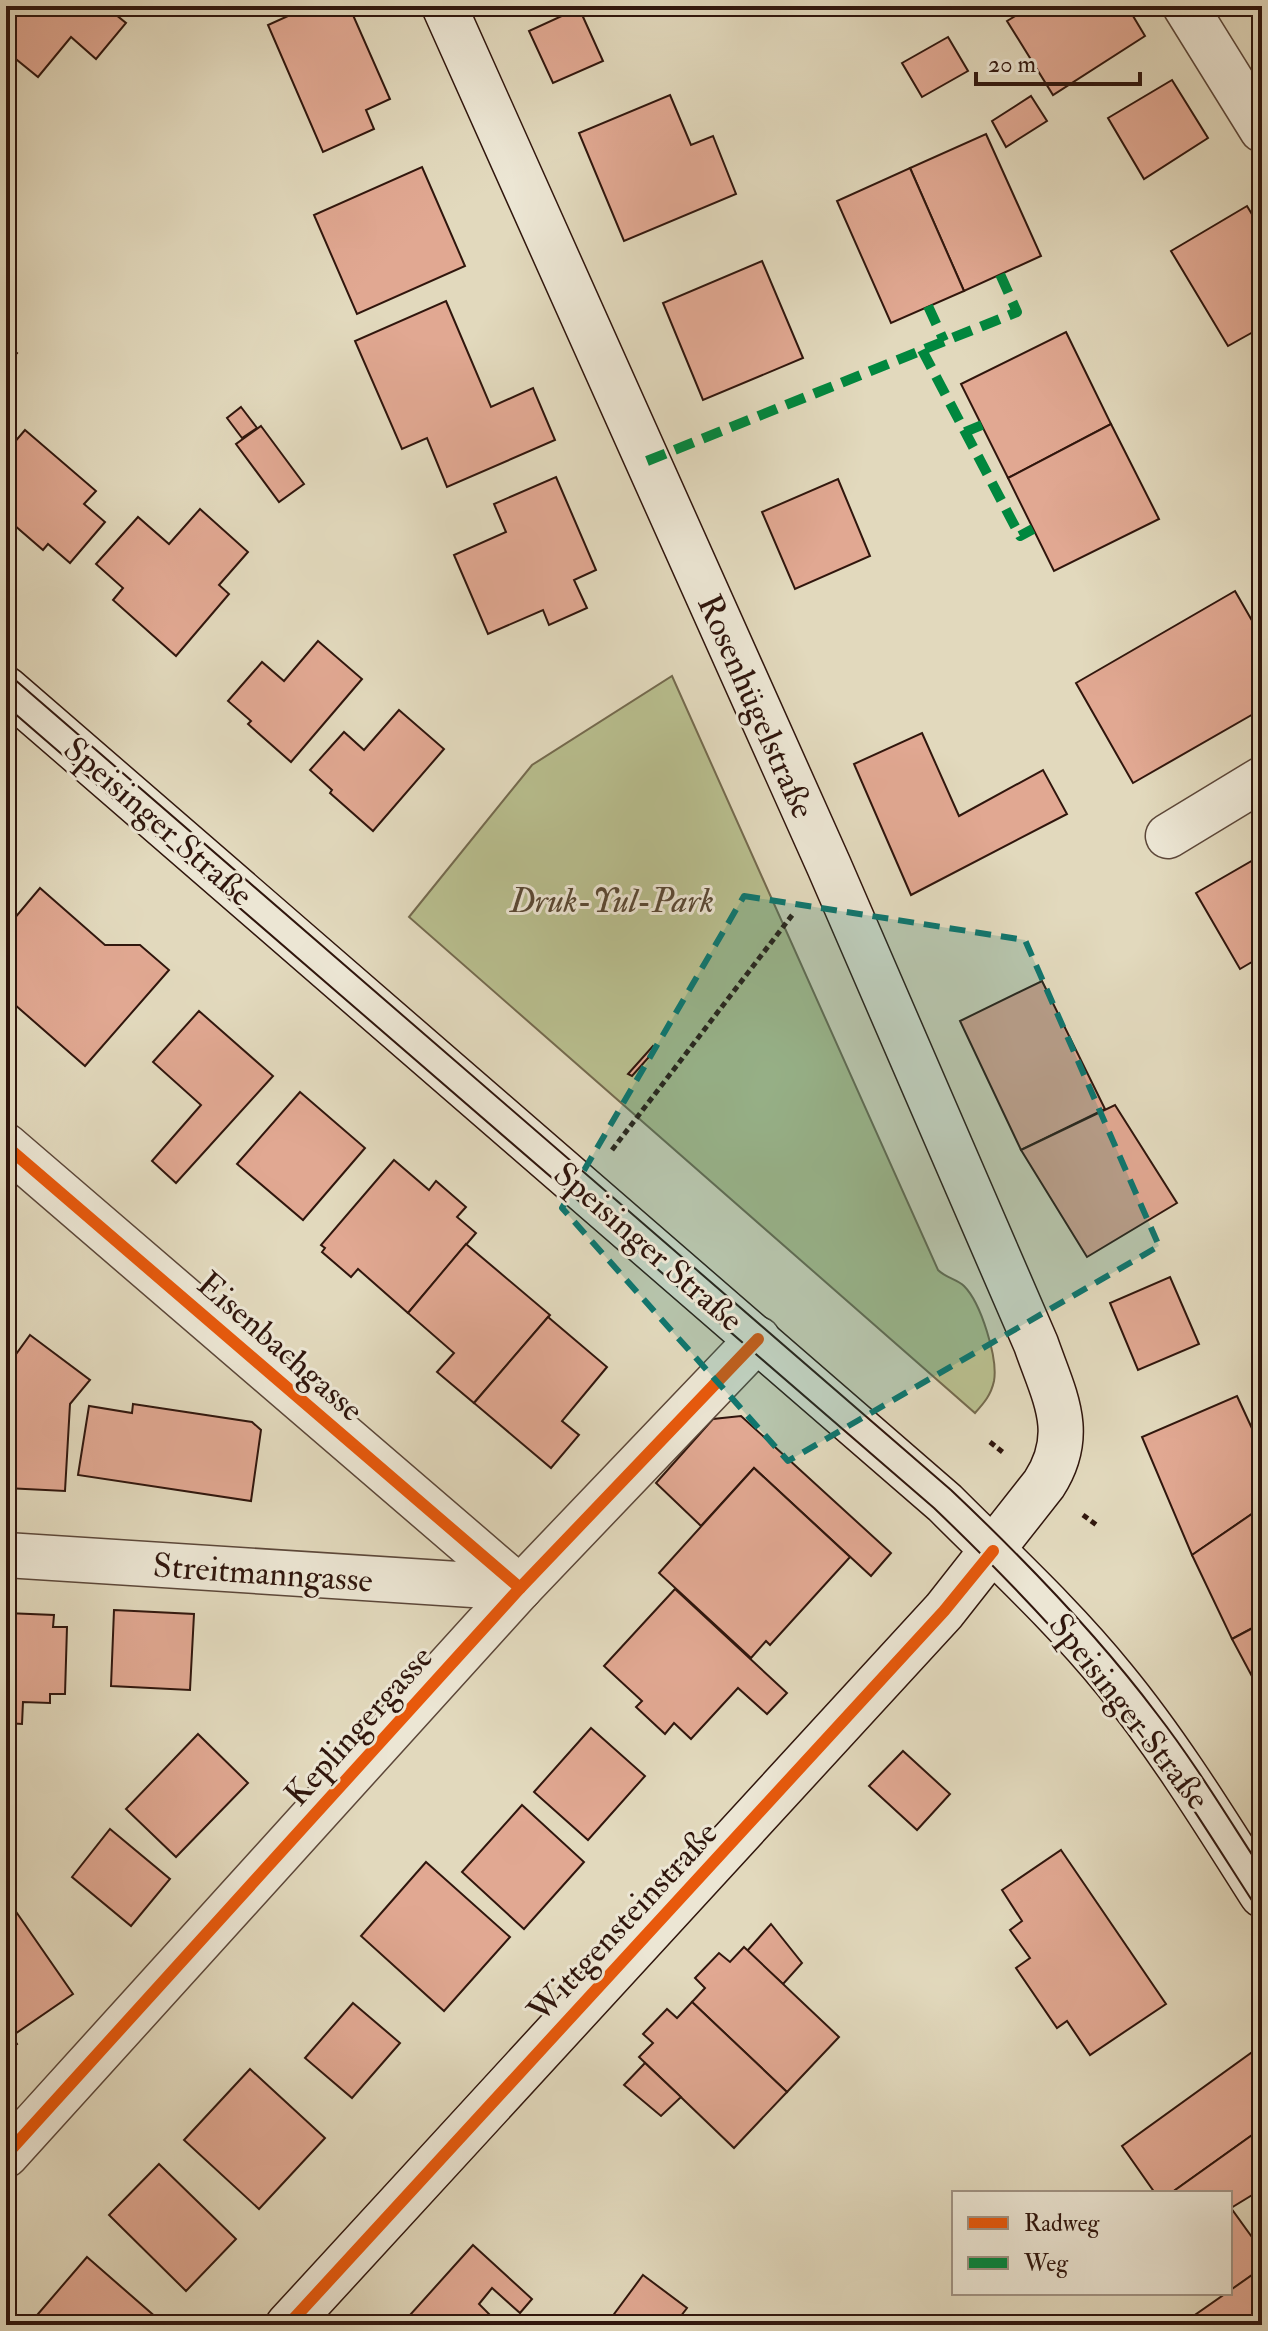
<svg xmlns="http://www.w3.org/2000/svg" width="1268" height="2331" viewBox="0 0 1268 2331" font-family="'IM FELL Double Pica',serif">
<rect width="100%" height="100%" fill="#e2d9bd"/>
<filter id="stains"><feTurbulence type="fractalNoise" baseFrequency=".0025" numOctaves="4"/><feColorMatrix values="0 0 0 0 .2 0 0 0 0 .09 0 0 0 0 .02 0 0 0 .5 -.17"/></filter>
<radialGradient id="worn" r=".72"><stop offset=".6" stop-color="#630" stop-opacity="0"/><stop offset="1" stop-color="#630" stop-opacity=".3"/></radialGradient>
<path fill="#b8be8e" stroke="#746a4e" stroke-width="2" d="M 672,676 L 938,1270 C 946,1278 957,1279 964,1286 C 981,1303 998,1358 994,1381 C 991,1395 984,1403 975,1413 L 409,917 L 532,765 Z"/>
<g fill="#e1a892" stroke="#30160d" stroke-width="2">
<polygon points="6,6 105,6 126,23 96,59 71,37 38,77 6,51"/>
<polygon points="310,6 349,6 390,99 366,110 374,129 323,152 268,25"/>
<polygon points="1032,6 1127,6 1145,36 1053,95 1007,21"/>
<polygon points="579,8 603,61 553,83 529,31"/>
<polygon points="948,37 968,71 922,97 902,63"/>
<polygon points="1172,80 1208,138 1144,179 1108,118"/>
<polygon points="670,95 691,145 713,136 736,194 624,241 579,133"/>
<polygon points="1031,96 1047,121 1006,147 992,121"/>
<polygon points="986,134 1041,256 964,291 910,168"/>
<polygon points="422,167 465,266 357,314 314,215"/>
<polygon points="910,168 964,291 891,323 837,201"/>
<polygon points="1247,206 1262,231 1262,327 1228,346 1171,251"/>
<polygon points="762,261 803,358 703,400 663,303"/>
<polygon points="446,301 491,407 533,388 555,440 447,487 427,438 402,449 355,341"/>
<polygon points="1066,332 1111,424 1008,478 961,384"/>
<polygon points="6,344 17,353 6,365"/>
<polygon points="241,407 257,428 242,438 227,418"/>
<polygon points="1111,424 1159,519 1054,571 1008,478"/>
<polygon points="261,426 304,484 279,502 236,444"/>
<polygon points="25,430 96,491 84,504 105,522 70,563 48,544 43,550 6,518 6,452"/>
<polygon points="556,477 596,570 574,580 587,608 549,625 543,610 488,634 454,555 506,532 494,504"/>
<polygon points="838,479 870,556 795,589 762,512"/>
<polygon points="200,509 248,552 219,585 229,594 176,656 113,600 123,588 96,564 138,517 169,544"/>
<polygon points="1235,591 1262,638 1262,709 1133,783 1076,683"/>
<polygon points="318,641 362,679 291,762 248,724 251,721 228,701 262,662 284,681"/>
<polygon points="399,710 444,749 373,831 330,793 332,790 310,770 344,732 364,750"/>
<polygon points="922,733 959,816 1043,770 1067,814 911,895 854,764"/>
<polygon points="1262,855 1262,956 1240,969 1196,893"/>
<polygon points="40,888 105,945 140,945 169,970 85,1066 6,997 6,914 14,919"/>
<polygon points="1042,981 1105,1109 1021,1150 960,1021"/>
<polygon points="199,1011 273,1076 176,1183 152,1161 201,1105 153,1062"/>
<polygon points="653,1046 656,1049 632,1076 628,1074"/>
<polygon points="300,1092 365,1148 303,1220 237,1164"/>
<polygon points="1115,1105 1177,1203 1087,1257 1021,1150"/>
<polygon points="394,1160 429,1190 436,1181 466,1207 457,1217 476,1233 408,1313 358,1269 351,1277 322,1252 325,1248 321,1245"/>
<polygon points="466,1244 550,1315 474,1403 437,1372 454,1353 408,1313"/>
<polygon points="1170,1277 1199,1344 1138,1370 1110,1303"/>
<polygon points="548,1317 607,1367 562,1421 579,1435 551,1468 474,1403"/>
<polygon points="30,1335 90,1380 70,1404 65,1491 6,1488 6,1368"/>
<polygon points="1237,1396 1262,1450 1262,1507 1192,1555 1142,1437"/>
<polygon points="133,1404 252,1422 261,1430 251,1501 78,1475 89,1406 132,1413"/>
<polygon points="741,1416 891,1553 871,1576 754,1468 701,1526 656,1483 713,1419"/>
<polygon points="754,1468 850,1557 770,1645 766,1641 751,1658 659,1573"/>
<polygon points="1262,1507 1262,1623 1232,1639 1192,1555"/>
<polygon points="675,1589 787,1693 767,1714 738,1688 691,1739 674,1723 665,1734 636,1707 642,1701 604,1666"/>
<polygon points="114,1610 194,1614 190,1690 111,1686"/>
<polygon points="6,1613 54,1615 53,1627 67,1627 65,1694 50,1694 50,1703 23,1702 22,1724 6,1723"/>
<polygon points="1262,1623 1262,1695 1232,1639"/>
<polygon points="591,1728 645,1776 588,1840 534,1792"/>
<polygon points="198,1734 248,1783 176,1857 126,1809"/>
<polygon points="903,1751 950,1794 917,1830 869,1786"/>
<polygon points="522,1805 584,1862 524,1929 462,1872"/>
<polygon points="110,1829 170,1879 131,1926 72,1877"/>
<polygon points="1061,1850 1166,2004 1090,2055 1067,2021 1057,2028 1016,1968 1030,1958 1010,1930 1022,1921 1002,1890"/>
<polygon points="426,1862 510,1937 444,2011 361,1936"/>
<polygon points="10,1903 73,1994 12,2036 6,2028 6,1905"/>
<polygon points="771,1924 802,1963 783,1984 747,1951"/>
<polygon points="744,1947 839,2037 787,2092 692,2002 705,1988 695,1978 719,1953 730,1962"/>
<polygon points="692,2002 787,2092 734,2148 639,2057 653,2043 643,2034 667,2009 677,2018"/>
<polygon points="353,2003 400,2043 352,2098 305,2058"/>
<polygon points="6,2028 17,2044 6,2052"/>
<polygon points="1262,2045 1262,2128 1171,2193 1155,2193 1122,2146"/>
<polygon points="645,2063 681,2097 661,2116 624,2085"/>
<polygon points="250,2069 325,2138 259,2209 184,2140"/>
<polygon points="1262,2128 1262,2189 1231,2208 1262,2251 1262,2268 1230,2291 1230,2193 1171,2193"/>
<polygon points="159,2164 236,2239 186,2291 109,2215"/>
<polygon points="473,2245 532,2299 520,2313 492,2288 479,2304 494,2319 489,2325 401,2325"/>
<polygon points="87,2257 158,2319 154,2325 50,2325 38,2314"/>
<polygon points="1262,2268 1262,2325 1198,2325 1192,2317"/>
<polygon points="643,2275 687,2308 674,2325 606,2325"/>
</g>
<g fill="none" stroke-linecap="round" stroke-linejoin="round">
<defs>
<g id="street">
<polyline points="1185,6 1262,130"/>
<polyline points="1168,836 1262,779"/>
<polyline points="6,1146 520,1588"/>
<polyline points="6,1555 520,1588"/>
<polyline points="6,2155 520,1588 758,1339"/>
</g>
<g id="secondary">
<path d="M 6,689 L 945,1503 C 1003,1561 1063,1616 1114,1679 C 1169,1746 1215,1821 1262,1895"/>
<path d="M 288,2325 L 944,1611 L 1044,1484 C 1077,1433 1054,1396 1036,1344 L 829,866 L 444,6"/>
</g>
</defs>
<use href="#street" stroke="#5c4739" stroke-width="47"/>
<use href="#secondary" stroke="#30160d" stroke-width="47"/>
<g stroke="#30160d" stroke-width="5" stroke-dasharray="6 4" stroke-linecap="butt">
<polyline points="612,1150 793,914"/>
<polyline points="990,1442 1005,1454"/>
<polyline points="1083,1515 1098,1526"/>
</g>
<use href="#street" stroke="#ece6d4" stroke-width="44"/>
<use href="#secondary" stroke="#ece6d4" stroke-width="44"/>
<g stroke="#30160d" stroke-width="2">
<path d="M 6,672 L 951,1490 C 1025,1560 1096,1633 1157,1714 C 1195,1763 1228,1818 1262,1870"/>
<path d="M 6,706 L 934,1508 C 1006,1577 1076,1649 1136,1728 C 1182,1788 1221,1853 1262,1916"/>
</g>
<g stroke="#00873e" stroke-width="10" stroke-dasharray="20 10" stroke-linecap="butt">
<polyline points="928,306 944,341"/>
<polyline points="922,350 1020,536 1033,529"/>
<polyline points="965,432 982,425"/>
<polyline points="647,461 1017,312 1000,274"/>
</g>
<defs>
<g id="cycleway">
<polyline points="6,1146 520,1588"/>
<polyline points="6,2155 520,1588 758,1339"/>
<polyline points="288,2325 944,1611 993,1551"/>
</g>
</defs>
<use href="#cycleway" stroke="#ece6d4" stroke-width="17"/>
<use href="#cycleway" stroke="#e8590c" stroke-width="12"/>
</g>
<path fill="#0f766e" fill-opacity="0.2" stroke="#0f766e" stroke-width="6" stroke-dasharray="16 10" stroke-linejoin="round" d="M 744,896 L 1025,940 L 1159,1246 L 788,1461 L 562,1208 Z"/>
<g text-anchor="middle" stroke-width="6" stroke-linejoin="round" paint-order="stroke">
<g font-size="34" fill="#30160d" stroke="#ece6d4">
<text transform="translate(757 706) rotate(66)" y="12">Rosenhügelstraße</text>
<text transform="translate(159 821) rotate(41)" y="12">Speisinger Straße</text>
<text transform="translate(649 1246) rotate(41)" y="12">Speisinger Straße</text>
<text transform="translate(281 1346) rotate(41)" y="12">Eisenbachgasse</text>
<text transform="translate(263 1572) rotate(4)" y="12">Streitmanngasse</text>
<text transform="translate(1130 1711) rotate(52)" y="12">Speisinger Straße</text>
<text transform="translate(358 1725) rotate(-48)" y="12">Keplingergasse</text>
<text transform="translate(622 1921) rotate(-47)" y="12">Wittgensteinstraße</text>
</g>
<g font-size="34" font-style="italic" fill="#594834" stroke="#ece6d4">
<text x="612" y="912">Druk-Yul-Park</text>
</g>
</g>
<rect width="1268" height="2331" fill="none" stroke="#e2d9bd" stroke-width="32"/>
<rect x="8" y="8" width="1252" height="2315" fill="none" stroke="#30160d" stroke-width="4"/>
<rect x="16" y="16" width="1236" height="2299" fill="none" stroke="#30160d" stroke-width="2"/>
<rect x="952" y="2191" width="280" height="104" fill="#ece6d4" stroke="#a19384" stroke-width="2"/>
<rect x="968" y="2217" width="40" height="12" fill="#e8590c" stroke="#a19384" stroke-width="2"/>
<text x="1024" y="2231" font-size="24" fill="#30160d">Radweg</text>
<rect x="968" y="2257" width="40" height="12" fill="#00873e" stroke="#a19384" stroke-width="2"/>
<text x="1024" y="2271" font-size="24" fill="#30160d">Weg</text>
<path d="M976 72v12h164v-12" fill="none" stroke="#30160d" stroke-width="4"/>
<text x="988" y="72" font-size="24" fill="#30160d" stroke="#ece6d4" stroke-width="6" paint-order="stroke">20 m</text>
<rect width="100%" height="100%" filter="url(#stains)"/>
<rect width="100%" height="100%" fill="url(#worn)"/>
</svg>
